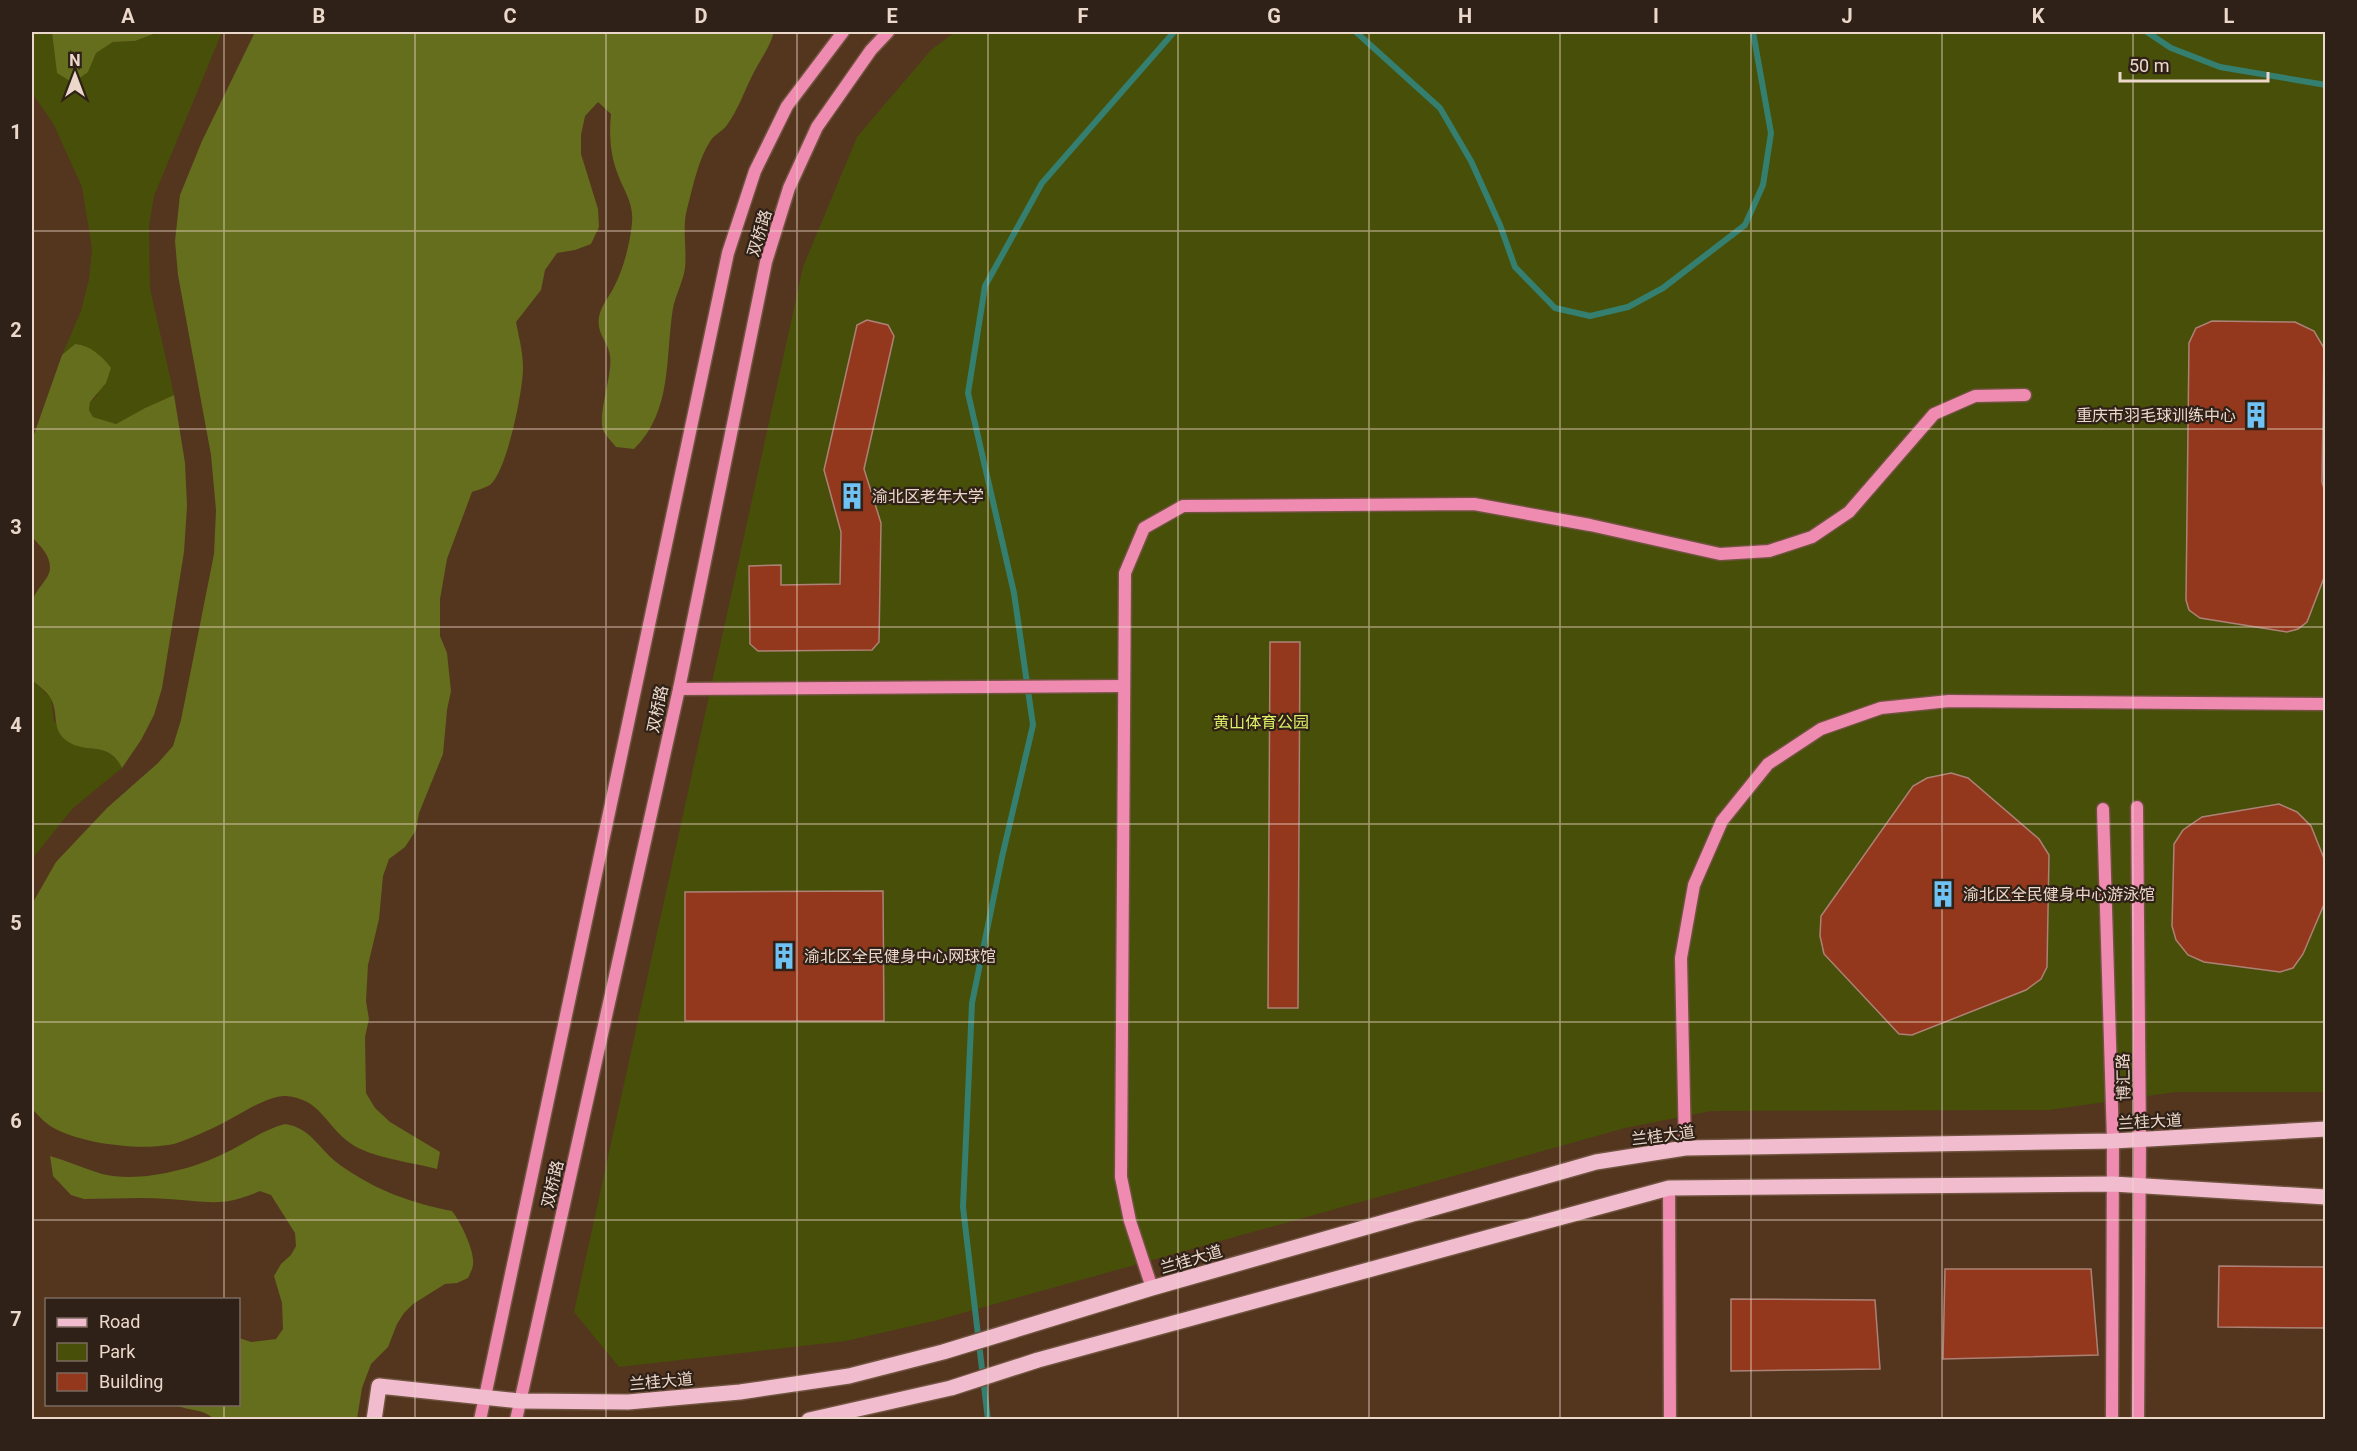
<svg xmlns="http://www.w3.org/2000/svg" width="2357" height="1451" viewBox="0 0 2357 1451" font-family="Roboto,'Noto Sans SC',sans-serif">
<rect width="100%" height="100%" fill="#54361f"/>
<g fill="#474f08">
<polygon points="32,32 52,32 52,34 88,72 96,53 113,42 135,41 159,32 222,32 154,196 149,226 150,288 174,395 145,408 116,424 93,417 89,410 90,402 97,396 105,361 83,345 75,344 62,355 81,311 89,279 92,249 82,187 53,123 32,93"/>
<polygon points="955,32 2325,32 2325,1092 2176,1092 2049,1110 1711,1111 1625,1128 934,1321 846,1341 619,1367 574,1312 803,267 857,137 931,50"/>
<polygon points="32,680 51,698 54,721 81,747 107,751 118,759 122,768 73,808 32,859"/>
</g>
<g fill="#646e1c">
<polygon points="52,32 159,32 135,41 113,42 96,53 88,72 73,83 57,73"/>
<path d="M 255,32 L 774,32 C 769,49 760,60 752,76 C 744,92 738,110 727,125 C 723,131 715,134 711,140 C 698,159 693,187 687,209 C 682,227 687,249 685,268 C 683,282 676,294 673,308 C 665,357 673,411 634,449 L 616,447 C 612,442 607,437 604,432 C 596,417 613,376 610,356 C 609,343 596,334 599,317 C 601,305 610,296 615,285 C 624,267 630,243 632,223 C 634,202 623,190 617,172 C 610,153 609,133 611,114 L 598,102 L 585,116 L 581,135 L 581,154 L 598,209 L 599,227 L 591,244 L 575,250 L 557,253 L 545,270 L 541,290 L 516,322 C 519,338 523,352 523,368 C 523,391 507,471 490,485 C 485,488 477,490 472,492 L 447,559 L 440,599 L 440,636 L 447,653 L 451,691 L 447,710 L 443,754 L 419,813 L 416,830 L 405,847 L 389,859 L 383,876 L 379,919 L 368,965 L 366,1001 L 369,1019 L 365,1037 L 366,1093 L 375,1108 L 390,1122 L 440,1152 L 437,1169 C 411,1162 371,1158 350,1143 C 325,1125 321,1099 286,1096 C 268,1095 239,1115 223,1123 C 209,1130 192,1138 177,1143 C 146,1152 80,1144 52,1127 C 45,1123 38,1115 32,1109 L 32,904 L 56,862 L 107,808 L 158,763 L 173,746 L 181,720 L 214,554 L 216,510 L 211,455 L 178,275 L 175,241 L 180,195 L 202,141 Z"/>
<path d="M 75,344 C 90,345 102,356 111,368 L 106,383 L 90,402 L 89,410 L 93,417 L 116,424 L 145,408 L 174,395 L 185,463 L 187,506 L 184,552 L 162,688 L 154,715 L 141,740 L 122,768 C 109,740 87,755 67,741 C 51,730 59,713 51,699 C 48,692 37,685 32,680 C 31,655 28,629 32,605 C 33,590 50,580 50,568 C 50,554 40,546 32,537 L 32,440 L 62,355 Z"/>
<path d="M 285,1124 C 312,1128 319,1150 340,1165 C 375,1190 411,1203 452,1211 C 460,1221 475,1251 473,1264 C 473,1269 470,1273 468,1278 L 457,1283 L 445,1284 L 413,1304 L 404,1313 L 397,1324 L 388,1347 L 371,1364 L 362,1388 L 357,1419 L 214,1419 C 202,1408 189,1411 175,1405 L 238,1404 L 239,1338 L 251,1342 L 276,1339 L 283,1329 L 282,1303 L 274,1276 L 281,1264 L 291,1255 L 296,1246 L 295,1233 L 271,1195 L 260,1191 C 221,1208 208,1201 168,1199 C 140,1197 112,1199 84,1199 L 71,1195 L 53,1176 L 50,1156 C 68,1161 85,1169 102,1174 C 138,1183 191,1170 223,1154 C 245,1144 262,1130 285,1124 Z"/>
</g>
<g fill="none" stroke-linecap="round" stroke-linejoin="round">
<g stroke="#347f6f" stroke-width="6">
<polyline points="1356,32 1440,108 1471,161 1500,225 1515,267 1555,308 1590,316 1628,307 1663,288 1745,225 1763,185 1771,133 1753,32"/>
<polyline points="2147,32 2171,48 2220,67 2326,85"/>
<polyline points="988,1420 963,1207 972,1003 1002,857 1033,725 1014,593 968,393 985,286 1042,183 1174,32"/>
</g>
</g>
<g fill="#94381d" stroke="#ac8276" stroke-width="1.5">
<polygon points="867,320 888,325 894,336 864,469 881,523 879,642 872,650 758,651 750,644 749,566 781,565 781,585 840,584 841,532 824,470 857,325"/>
<polygon points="2212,321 2295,322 2314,331 2324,348 2322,482 2325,492 2325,575 2307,622 2298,629 2287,632 2200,618 2189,610 2186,600 2189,343 2196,328"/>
<polygon points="1270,642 1300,642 1298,1008 1268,1008"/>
<polygon points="1951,773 1968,778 2039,839 2049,855 2047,967 2041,979 2026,990 1912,1035 1899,1034 1824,954 1820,936 1821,916 1913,786 1927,778"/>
<polygon points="2279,804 2297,812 2311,826 2325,861 2325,902 2303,954 2293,968 2280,972 2204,962 2188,955 2176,940 2172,926 2174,844 2183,830 2202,817"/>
<polygon points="883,891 884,1021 685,1021 685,892"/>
<polygon points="2219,1266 2325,1267 2325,1328 2218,1327"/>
<polygon points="1945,1269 2091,1269 2098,1355 1943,1359"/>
<polygon points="1731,1299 1875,1300 1880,1369 1731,1371"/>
</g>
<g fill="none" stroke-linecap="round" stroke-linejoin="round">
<defs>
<g id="secondary">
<polyline points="679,689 1124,686"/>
<polyline points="2137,807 2140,1140 2138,1420"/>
<polyline points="2103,809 2113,1141 2112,1420"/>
<polyline points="1685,1148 1681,958 1694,885 1722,821 1768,764 1821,729 1881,708 1949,701 2326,704"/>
<polyline points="1669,1188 1670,1420"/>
<polyline points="1152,1288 1130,1221 1121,1177 1125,573 1144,528 1183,506 1474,504 1590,525 1720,554 1769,551 1812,537 1849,512 1934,414 1975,396 2025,395"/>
<polyline points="480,1420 728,253 755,171 787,106 843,32"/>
<polyline points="516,1420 679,689 766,262 789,188 817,127 871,50 888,32"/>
</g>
<g id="primary">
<polyline points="374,1420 379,1386 520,1401 628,1402 740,1392 849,1376 943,1352 1152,1288 1596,1162 1685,1148 2113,1141 2326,1129"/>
<polyline points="809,1420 951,1388 1038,1360 1669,1188 2113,1184 2326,1197"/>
</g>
</defs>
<use href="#secondary" stroke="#6f533e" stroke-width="15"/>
<use href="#primary" stroke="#6f533e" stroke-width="18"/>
<use href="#secondary" stroke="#ef8ab0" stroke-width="12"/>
<use href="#primary" stroke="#f1bcce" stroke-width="15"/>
</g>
<path fill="none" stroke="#ecd8cb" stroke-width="1.5" stroke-opacity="0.55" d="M 224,32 L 224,1300M 415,32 L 415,1420M 606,32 L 606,1420M 797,32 L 797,1420M 988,32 L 988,1420M 1178,32 L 1178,1420M 1369,32 L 1369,1420M 1560,32 L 1560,1420M 1751,32 L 1751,1420M 1942,32 L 1942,1420M 2133,32 L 2133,1420M 32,231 L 2326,231M 32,429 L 2326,429M 32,627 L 2326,627M 32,824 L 2326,824M 32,1022 L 2326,1022M 32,1220 L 2326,1220M 224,1404 L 224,1420"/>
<defs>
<symbol id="building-bare" viewBox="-9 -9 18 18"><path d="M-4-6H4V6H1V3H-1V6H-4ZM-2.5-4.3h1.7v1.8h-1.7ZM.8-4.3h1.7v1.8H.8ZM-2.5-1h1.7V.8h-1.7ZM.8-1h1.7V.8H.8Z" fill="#6fc2f4" stroke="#2f2117" stroke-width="2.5" paint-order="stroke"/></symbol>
</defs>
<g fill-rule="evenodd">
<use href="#building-bare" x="2237" y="396" width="38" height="38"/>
<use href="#building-bare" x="833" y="477" width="38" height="38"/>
<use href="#building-bare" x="1924" y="875" width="38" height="38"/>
<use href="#building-bare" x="765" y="937" width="38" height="38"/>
</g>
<g text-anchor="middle" stroke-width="4.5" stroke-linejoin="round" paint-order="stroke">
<g font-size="16" fill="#ecd8cb" stroke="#2f2117">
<text transform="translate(759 233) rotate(-73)" y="6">双桥路</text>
<text transform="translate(657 709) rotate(-78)" y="6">双桥路</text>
<text transform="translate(2123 1077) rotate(-91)" y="6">博汇路</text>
<text transform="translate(2150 1121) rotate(-3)" y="6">兰桂大道</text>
<text transform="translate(1663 1135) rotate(-7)" y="6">兰桂大道</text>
<text transform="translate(552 1184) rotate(-77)" y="6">双桥路</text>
<text transform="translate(1191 1259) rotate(-16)" y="6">兰桂大道</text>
<text transform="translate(661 1381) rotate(-5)" y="6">兰桂大道</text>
</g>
<g font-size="16" fill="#ecd8cb" stroke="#2f2117" text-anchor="start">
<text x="2236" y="421" text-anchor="end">重庆市羽毛球训练中心</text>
<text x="872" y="502">渝北区老年大学</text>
<text x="1963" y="900">渝北区全民健身中心游泳馆</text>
<text x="804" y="962">渝北区全民健身中心网球馆</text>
</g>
<g font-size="16" fill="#dcef67" stroke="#2f2117">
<text x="1261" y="728">黄山体育公园</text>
</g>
</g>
<rect width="2357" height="1451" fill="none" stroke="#2f2117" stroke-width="66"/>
<rect x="45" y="1298" width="195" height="108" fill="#2f2117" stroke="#7b6a5f" stroke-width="1.5"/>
<rect x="57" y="1318" width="30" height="9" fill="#f1bcce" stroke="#7b6a5f" stroke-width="1.5"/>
<text x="99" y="1328" font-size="18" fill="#ecd8cb">Road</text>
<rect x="57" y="1343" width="30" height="18" fill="#474f08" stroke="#7b6a5f" stroke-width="1.5"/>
<text x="99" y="1358" font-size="18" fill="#ecd8cb">Park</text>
<rect x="57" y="1373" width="30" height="18" fill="#94381d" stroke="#7b6a5f" stroke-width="1.5"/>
<text x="99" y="1388" font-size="18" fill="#ecd8cb">Building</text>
<g transform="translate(75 75)" stroke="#2f2117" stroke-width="4.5" paint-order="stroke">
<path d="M0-4.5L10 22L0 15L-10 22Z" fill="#ecd8cb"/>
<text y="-9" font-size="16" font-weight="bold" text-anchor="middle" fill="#ecd8cb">N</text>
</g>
<path d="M2120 72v9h148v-9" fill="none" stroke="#ecd8cb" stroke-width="3"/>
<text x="2129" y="72" font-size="18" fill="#ecd8cb" stroke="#2f2117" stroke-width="4.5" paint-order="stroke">50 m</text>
<rect x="33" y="33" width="2291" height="1385" fill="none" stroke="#ecd8cb" stroke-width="2"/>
<g font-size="20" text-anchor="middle" font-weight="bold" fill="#ecd8cb">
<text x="128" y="23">A</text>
<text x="319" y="23">B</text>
<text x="510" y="23">C</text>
<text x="701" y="23">D</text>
<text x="892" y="23">E</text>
<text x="1083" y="23">F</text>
<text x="1274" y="23">G</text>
<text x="1465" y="23">H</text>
<text x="1656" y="23">I</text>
<text x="1847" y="23">J</text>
<text x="2038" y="23">K</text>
<text x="2229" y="23">L</text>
<text x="16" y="139">1</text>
<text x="16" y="337">2</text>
<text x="16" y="534">3</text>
<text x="16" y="732">4</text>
<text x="16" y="930">5</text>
<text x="16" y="1128">6</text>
<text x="16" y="1326">7</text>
</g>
</svg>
